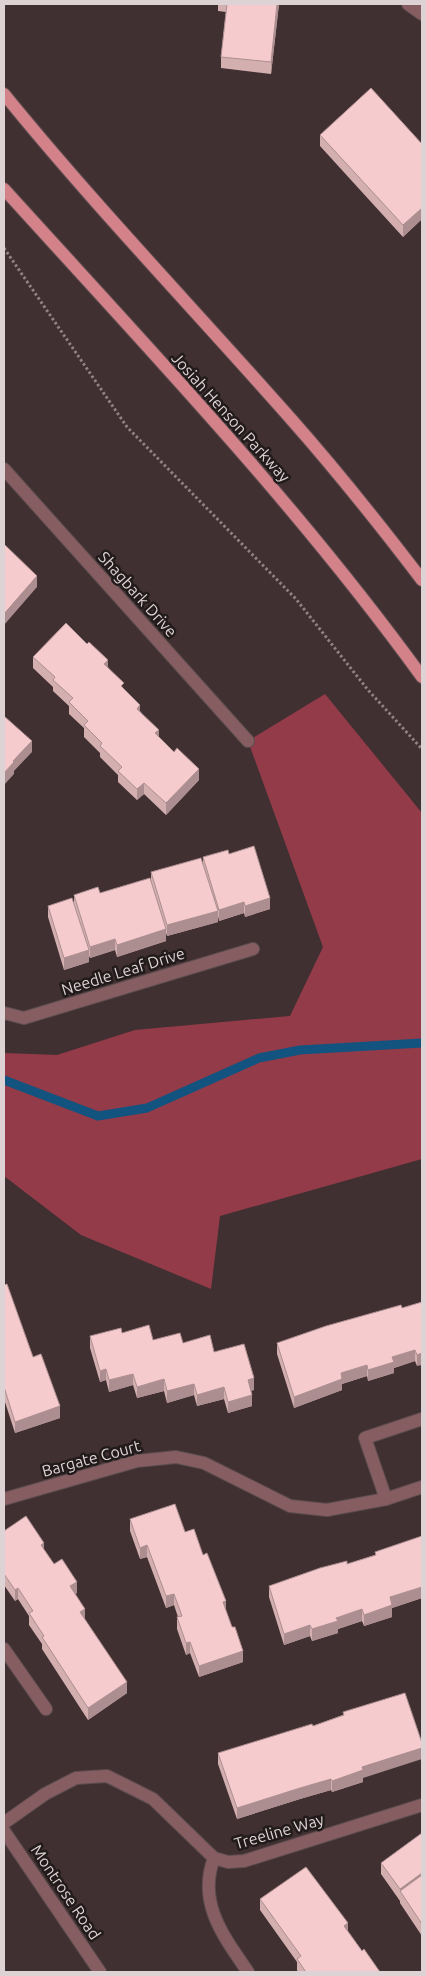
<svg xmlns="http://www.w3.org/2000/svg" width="426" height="1976" viewBox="0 0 426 1976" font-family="Ubuntu,sans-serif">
<rect width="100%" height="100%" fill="#413032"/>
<polygon fill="#943b49" points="325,694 422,813 422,1159 220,1216 211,1289 81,1235 4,1176 4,1053 57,1055 135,1030 290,1016 323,947 248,741"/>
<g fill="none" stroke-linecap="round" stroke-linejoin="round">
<polyline stroke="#13537f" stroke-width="9" points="4,1080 98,1116 147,1108 259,1058 300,1050 422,1043"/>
<defs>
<polyline id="service" points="4,1649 46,1709"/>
<g id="minor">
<polyline points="408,4 422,14"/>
<polyline points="4,469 248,741"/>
<polyline points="4,1013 24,1018 253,949"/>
<polyline points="4,1499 137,1461 176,1457 204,1463 290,1506 327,1510 386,1499 422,1487"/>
<polyline points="386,1499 365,1438 422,1419"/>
<polyline points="4,1823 45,1794 76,1778 107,1776 153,1799 214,1858 228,1862 244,1861 422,1805"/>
<path d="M 214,1858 C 197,1903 224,1937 248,1972"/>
</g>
<polyline id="tertiary" points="4,1831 100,1972"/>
<g id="primary">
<path d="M 4,94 C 95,206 195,310 291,419 C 337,471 380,525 422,580"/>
<path d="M 4,189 C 148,348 296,503 422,677"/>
</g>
</defs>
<use href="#service" stroke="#5d4d4f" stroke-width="14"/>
<use href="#minor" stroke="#5d4d4f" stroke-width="14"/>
<use href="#tertiary" stroke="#5d4d4f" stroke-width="14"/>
<use href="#primary" stroke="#5d4d4f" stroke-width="14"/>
<polyline stroke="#908384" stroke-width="3" stroke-dasharray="2.5 2.5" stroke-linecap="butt" points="4,248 127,427 296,599 368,690 422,749"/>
<use href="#service" stroke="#865d61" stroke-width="12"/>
<use href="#minor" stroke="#865d61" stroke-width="12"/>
<use href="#tertiary" stroke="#865d61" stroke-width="12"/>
<use href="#primary" stroke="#d4828a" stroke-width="12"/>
</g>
<g fill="#d3afb0">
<polygon points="218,4 279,4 271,74 221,68 221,57 226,12 218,11"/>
<polygon points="320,135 422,144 422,219 403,237 320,146"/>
<polygon points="33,657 108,667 159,737 199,780 166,815 144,794 137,800 118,782 118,775 100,757 100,753 84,737 84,728 69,714 69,706 53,691 53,687 33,668"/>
<polygon points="229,854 270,909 245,917 244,913 219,921 218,916 218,922 167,936 166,933 166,941 117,957 115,950 90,958 89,956 89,962 64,970 48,917 48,906 74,902 74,895 100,893 151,881 151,872 203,864 203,857"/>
<polygon points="4,1285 33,1357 60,1418 15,1433 4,1399"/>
<polygon points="422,1302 417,1366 415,1361 394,1368 394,1373 368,1381 367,1376 342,1384 342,1390 294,1408 277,1354 277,1343 402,1308"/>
<polygon points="122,1333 153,1340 183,1343 214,1352 254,1390 250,1391 252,1406 228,1413 224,1399 197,1406 194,1395 167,1403 164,1391 137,1398 133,1385 109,1392 106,1380 100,1382 90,1348 90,1336"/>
<polygon points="130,1519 185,1532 203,1555 226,1611 243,1662 199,1677 190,1653 186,1655 177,1629 177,1617 178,1617 174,1605 166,1608 147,1557 140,1559 130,1531"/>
<polygon points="4,1531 44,1550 54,1564 77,1593 75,1594 85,1619 127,1693 88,1720 42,1649 42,1644 29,1625 29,1616 18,1599 15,1601 4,1585"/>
<polygon points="422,1536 422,1598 392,1608 392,1617 364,1626 362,1621 338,1629 338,1633 312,1641 310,1636 284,1645 269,1597 269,1586 347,1564 375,1555 375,1552"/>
<polygon points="343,1712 363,1778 363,1782 332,1792 331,1790 300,1799 237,1819 218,1764 218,1753 313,1726 343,1715"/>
<polygon points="422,1833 422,1936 400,1903 400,1901 381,1874 381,1863"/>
<polygon points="260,1899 348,1931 362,1951 380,1972 298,1972 297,1970 297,1962 260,1910"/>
</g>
<g fill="#ac8e90">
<polygon points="277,4 279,4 271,74 271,62"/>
<polygon points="422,208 422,219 403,237 403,225"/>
<polygon points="37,576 37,587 4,625 4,614"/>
<polygon points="108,660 108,672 104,664"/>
<polygon points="140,705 140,716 137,709"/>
<polygon points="159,730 159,741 155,733"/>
<polygon points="32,741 32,752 14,771 14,774 4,785 4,773 13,761"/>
<polygon points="199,769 199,780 166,815 166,803"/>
<polygon points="144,783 144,794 137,800 137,789"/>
<polygon points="270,898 270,909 245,917 245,906"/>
<polygon points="244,902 244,913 219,921 219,910"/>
<polygon points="218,911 218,922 167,936 167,925"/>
<polygon points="166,929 166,941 117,957 117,945"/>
<polygon points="115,939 115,950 90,958 90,947"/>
<polygon points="89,950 89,962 64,970 64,958"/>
<polygon points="415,1350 415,1361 394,1368 394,1373 368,1381 368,1370 392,1357"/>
<polygon points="422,1353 422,1365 417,1366 417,1355"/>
<polygon points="367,1365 367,1376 342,1384 342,1390 294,1408 294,1397 341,1373"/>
<polygon points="106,1369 106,1380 100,1382 100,1371"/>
<polygon points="133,1374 133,1385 109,1392 109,1380"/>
<polygon points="254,1378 254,1390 248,1391 248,1380"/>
<polygon points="164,1379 164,1391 137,1398 137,1387"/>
<polygon points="194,1384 194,1395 167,1403 167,1391"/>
<polygon points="224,1387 224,1399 197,1406 197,1395"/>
<polygon points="252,1395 252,1406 228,1413 228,1402"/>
<polygon points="60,1406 60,1418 15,1433 15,1422"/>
<polygon points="44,1543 44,1554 41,1545"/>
<polygon points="147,1545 147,1557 140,1559 140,1548"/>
<polygon points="77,1582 77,1593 70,1598 70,1586"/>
<polygon points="422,1587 422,1598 392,1608 392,1617 364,1626 364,1615 390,1597"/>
<polygon points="18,1588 18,1599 15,1601 15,1590"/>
<polygon points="174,1594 174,1605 166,1608 166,1596"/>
<polygon points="226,1601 226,1612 223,1602"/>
<polygon points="85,1609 85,1620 80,1612"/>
<polygon points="362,1609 362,1621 338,1629 338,1633 312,1641 312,1629 336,1618"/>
<polygon points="310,1625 310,1636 284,1645 284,1634"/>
<polygon points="190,1642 190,1653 186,1655 186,1643"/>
<polygon points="243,1651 243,1662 199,1677 199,1666"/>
<polygon points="127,1682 127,1693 88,1720 88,1708"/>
<polygon points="422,1748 422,1759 363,1778 363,1782 332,1792 332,1781 362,1767"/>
<polygon points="331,1779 331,1790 300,1799 237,1819 237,1808 300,1788"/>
<polygon points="422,1873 422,1885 400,1891 400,1889"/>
<polygon points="348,1923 348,1934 344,1926"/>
</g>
<g fill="#f5cbcd" stroke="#ac8e90">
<polygon points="227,4 277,4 271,62 221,57"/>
<polygon points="371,88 422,144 422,208 403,225 320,135"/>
<polygon points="4,544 37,576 4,614"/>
<polygon points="66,623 87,644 89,642 108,660 104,664 124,683 121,686 140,705 137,709 159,730 155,733 174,752 177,748 199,769 166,803 144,783 137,789 118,771 122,767 100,746 102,743 84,725 88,721 69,702 73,698 53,680 55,677 33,657"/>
<polygon points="4,716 32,741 13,761 14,762 4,773"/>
<polygon points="254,846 270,898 245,906 244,902 219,910 203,857 228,850 229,854"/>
<polygon points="201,858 218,911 167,925 151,872"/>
<polygon points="150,878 166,929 117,945 115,939 90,947 74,895 98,887 100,893"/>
<polygon points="72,898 89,950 64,958 48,906"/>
<polygon points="7,1284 33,1357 41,1354 60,1406 15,1422 4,1387 4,1285"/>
<polygon points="422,1302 422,1353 417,1355 415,1350 392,1357 394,1362 368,1370 367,1365 341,1373 342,1379 294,1397 277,1343 326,1326 401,1305 402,1308"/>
<polygon points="149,1325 153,1340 180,1333 183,1343 210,1335 214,1352 244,1344 254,1378 248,1380 252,1395 228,1402 224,1387 197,1395 194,1384 167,1391 164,1379 137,1387 133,1374 109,1380 106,1369 100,1371 90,1336 121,1328 122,1333"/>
<polygon points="175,1504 185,1532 194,1529 203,1555 207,1553 226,1601 223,1602 232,1627 235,1627 243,1651 199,1666 190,1642 186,1643 177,1617 182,1616 174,1594 166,1596 147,1545 140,1548 130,1519"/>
<polygon points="26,1516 44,1543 41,1545 54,1564 62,1559 77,1582 70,1586 85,1609 80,1612 127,1682 88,1708 42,1637 44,1636 29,1613 33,1611 18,1588 15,1590 4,1574 4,1531"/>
<polygon points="422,1536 422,1587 390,1597 392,1605 364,1615 362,1609 336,1618 338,1621 312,1629 310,1625 284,1634 269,1586 320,1568 347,1561 347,1564 376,1555 375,1552"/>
<polygon points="405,1693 422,1743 422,1748 362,1767 363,1770 332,1781 331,1779 300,1788 237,1808 218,1753 312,1724 313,1726 344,1715 343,1712"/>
<polygon points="422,1833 422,1873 400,1889 381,1863"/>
<polygon points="306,1867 348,1923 344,1926 362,1951 364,1949 380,1972 306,1972 297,1959 301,1956 260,1899"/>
<polygon points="422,1875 422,1924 400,1891"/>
</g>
<g text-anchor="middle" stroke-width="5" stroke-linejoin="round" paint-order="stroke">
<g font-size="16" fill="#ded3d4" stroke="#221b1b">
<text transform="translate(231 417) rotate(48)" y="6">Josiah Henson Parkway</text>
<text transform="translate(138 594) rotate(48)" y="6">Shagbark Drive</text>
<text transform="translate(123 971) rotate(-17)" y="6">Needle Leaf Drive</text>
<text transform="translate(91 1458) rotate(-15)" y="6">Bargate Court</text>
<text transform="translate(279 1831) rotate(-16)" y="6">Treeline Way</text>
<text transform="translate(66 1892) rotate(56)" y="6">Montrose Road</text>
</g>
</g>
<rect width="426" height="1976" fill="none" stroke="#ded3d4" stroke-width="10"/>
</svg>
